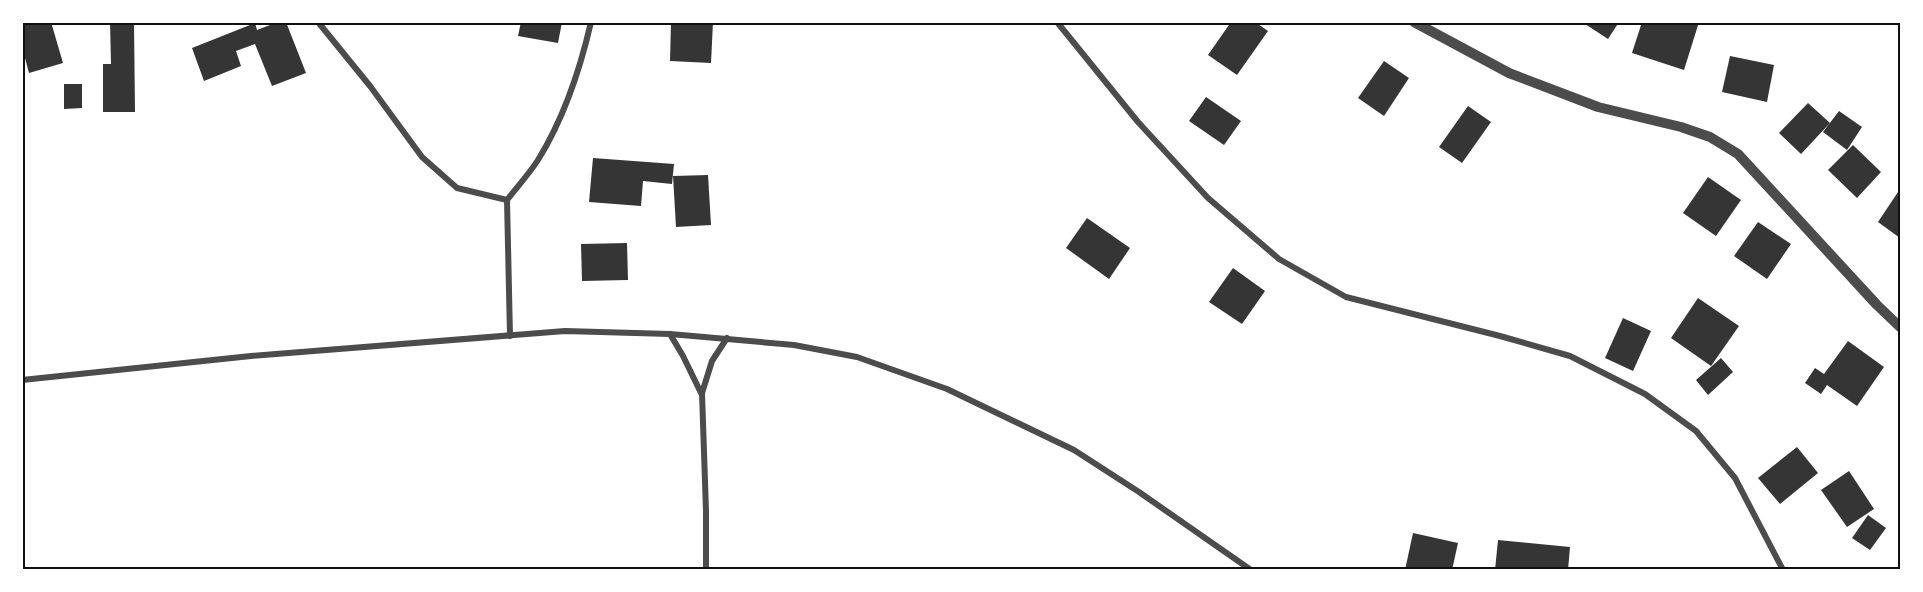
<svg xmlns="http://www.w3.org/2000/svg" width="1923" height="592" viewBox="0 0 1923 592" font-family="Inter,sans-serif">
<rect width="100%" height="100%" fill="#fff"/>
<g fill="#353535">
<polygon points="22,22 51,22 63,63 29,73 22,47"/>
<polygon points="110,22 134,22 135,112 103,112 103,64 111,64"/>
<polygon points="278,22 286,22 306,73 272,86 255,44 236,51 241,66 204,81 192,48 255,23 257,30"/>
<polygon points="521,22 562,22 558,43 518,36"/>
<polygon points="671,22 713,22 711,63 670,61"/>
<polygon points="1231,22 1255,22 1268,31 1237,75 1208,55"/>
<polygon points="1582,22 1619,22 1608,39"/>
<polygon points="1642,22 1699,22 1684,70 1632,53"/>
<polygon points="1730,56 1774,65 1767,102 1722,92"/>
<polygon points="1384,61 1409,78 1384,116 1358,98"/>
<polygon points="64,84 82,84 82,108 64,109"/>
<polygon points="1206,97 1241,121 1224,145 1189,121"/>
<polygon points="1808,103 1830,123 1801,154 1779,133"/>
<polygon points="1468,106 1491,122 1462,163 1439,147"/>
<polygon points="1839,111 1862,127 1847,150 1823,132"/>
<polygon points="1853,145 1881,172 1857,198 1828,170"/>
<polygon points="593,158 674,164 672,184 643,181 641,206 589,202"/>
<polygon points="708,175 711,225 676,227 673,176"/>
<polygon points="1708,177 1741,200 1716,236 1683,213"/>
<polygon points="1900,189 1900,238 1878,222"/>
<polygon points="1087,218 1130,248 1109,279 1066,248"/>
<polygon points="1758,222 1791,244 1767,279 1734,256"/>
<polygon points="627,243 628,280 582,281 581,244"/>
<polygon points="1233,268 1265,291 1242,324 1209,302"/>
<polygon points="1698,298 1739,326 1711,366 1671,338"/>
<polygon points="1623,318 1651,331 1633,371 1605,358"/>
<polygon points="1848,341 1884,367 1857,406 1827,385 1821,394 1805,383 1815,368 1824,374"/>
<polygon points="1721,358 1733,372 1708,395 1696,380"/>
<polygon points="1797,447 1818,473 1780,504 1758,478"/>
<polygon points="1849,471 1874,509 1847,527 1821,490"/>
<polygon points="1868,515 1886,528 1870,550 1852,538"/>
<polygon points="1413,533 1458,543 1452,570 1405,570"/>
<polygon points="1498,540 1570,547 1568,570 1495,570"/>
</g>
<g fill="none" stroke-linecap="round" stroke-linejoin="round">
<g stroke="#4c4c4c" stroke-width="6">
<polyline points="318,22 370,86 422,157 457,188 507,200"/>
<polyline points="1057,22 1138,122 1208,198 1279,259 1346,297 1500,336 1570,356 1645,394 1696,431 1735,478 1783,570"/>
<path d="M 507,200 C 517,187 529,174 538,160 C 564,118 580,70 591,22"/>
<polyline points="507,200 510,336"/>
<polyline points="670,334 683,356 701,393"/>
<polyline points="22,380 251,356 565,331 670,334 794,345 857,357 947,389 1074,450 1139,492 1251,570"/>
<polyline points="706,570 706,511 702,393 712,361 727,338"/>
</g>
<polyline stroke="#4c4c4c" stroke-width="10" points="1414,22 1509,73 1598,107 1681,127 1710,137 1738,154 1877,305 1900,327"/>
</g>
<rect width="1923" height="592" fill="none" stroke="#ffffff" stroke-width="48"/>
<rect x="24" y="24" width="1875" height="544" fill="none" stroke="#111" stroke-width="2"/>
</svg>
